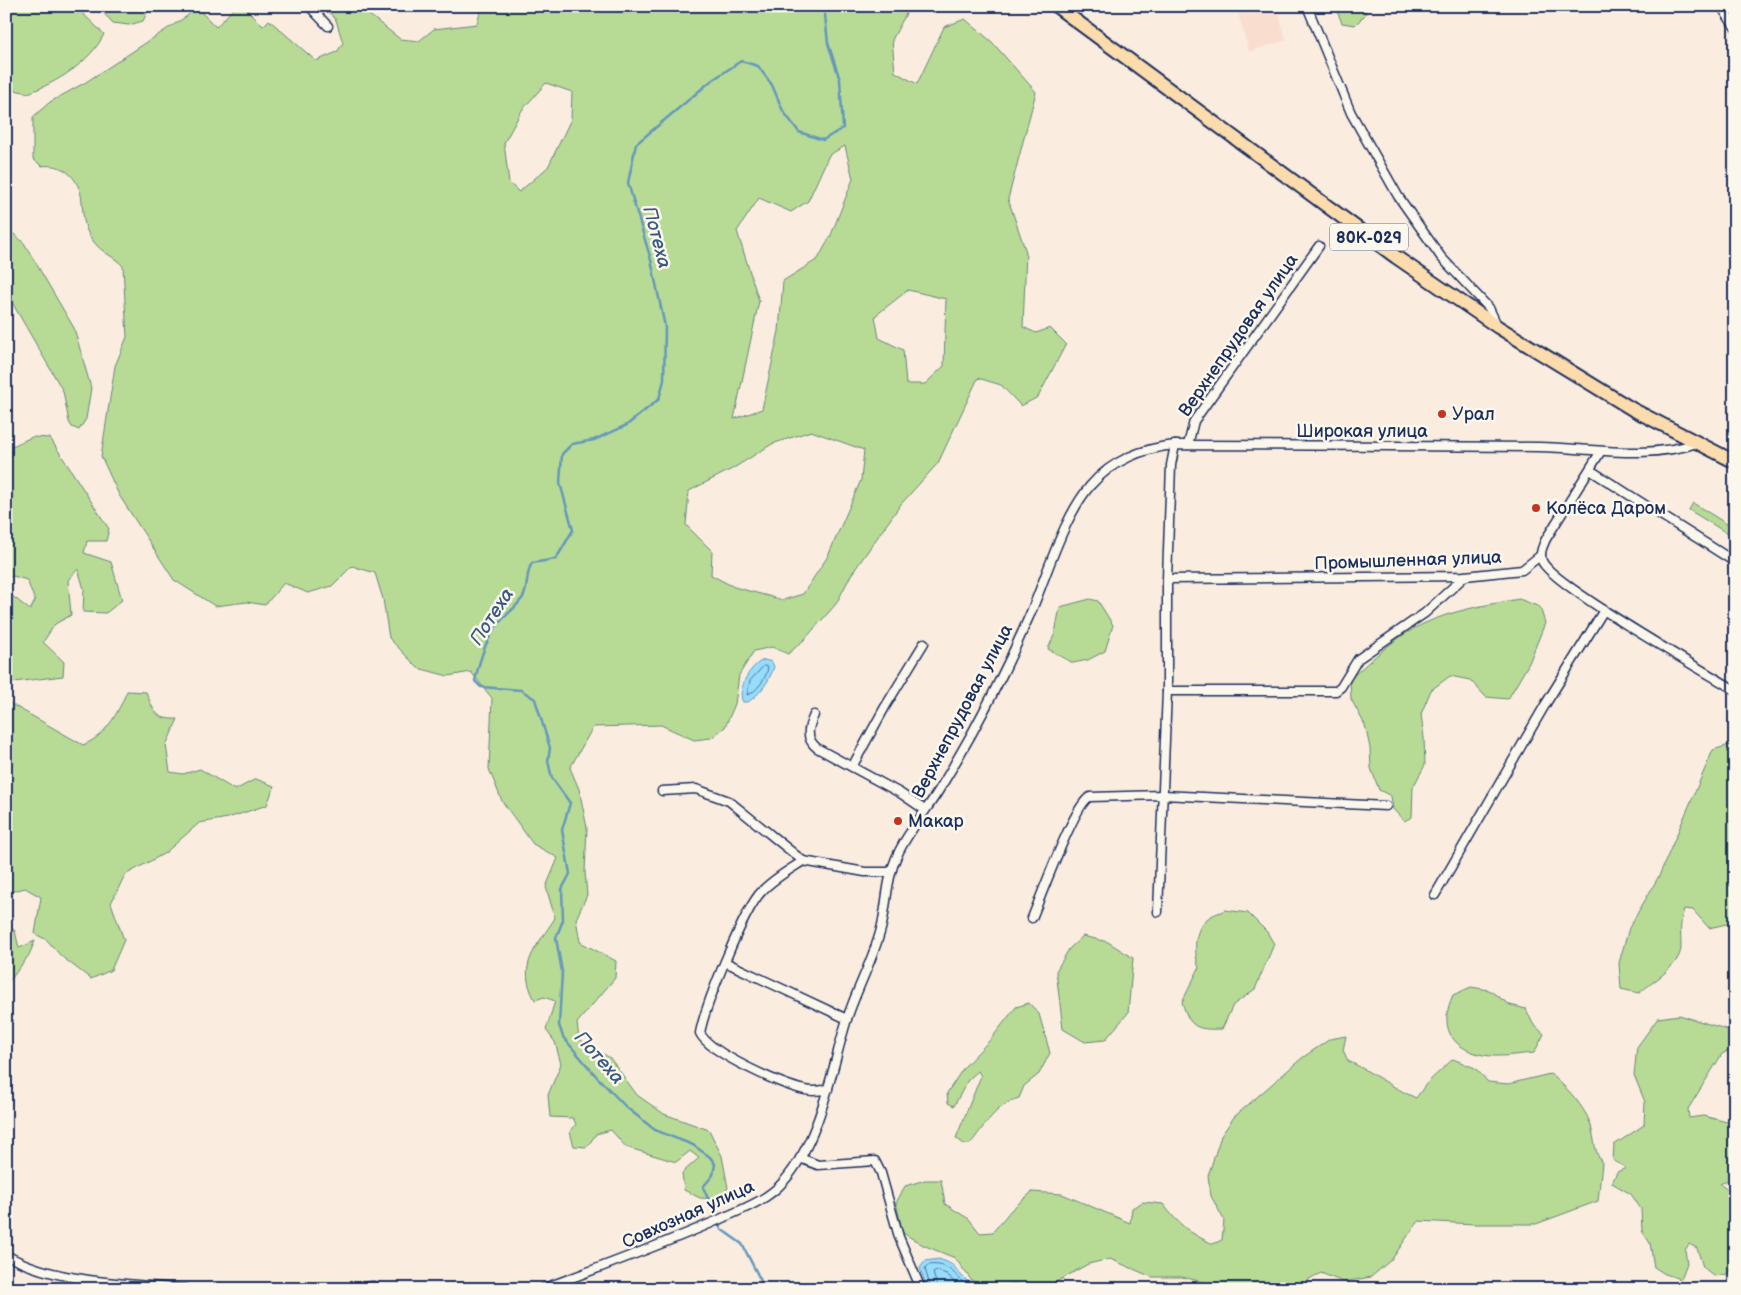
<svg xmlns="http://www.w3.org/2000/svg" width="1741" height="1295" viewBox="0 0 1741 1295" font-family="'Balsamiq Sans',sans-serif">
<rect width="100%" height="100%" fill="#faecdf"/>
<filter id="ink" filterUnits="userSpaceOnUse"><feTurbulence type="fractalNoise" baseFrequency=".02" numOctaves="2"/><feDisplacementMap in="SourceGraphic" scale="10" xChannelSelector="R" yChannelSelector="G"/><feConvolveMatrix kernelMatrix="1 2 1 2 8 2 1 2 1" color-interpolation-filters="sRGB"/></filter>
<g filter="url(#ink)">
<polygon fill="#f9decf" points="1236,6 1277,6 1286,40 1249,52"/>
<g fill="#b7db95" stroke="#69857a" fill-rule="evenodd">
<path d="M 6,6 L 75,6 L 104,34 C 91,62 56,83 28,93 L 6,88 Z"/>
<polygon points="97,6 150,6 143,21 129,25 113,23"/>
<path d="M 236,6 L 243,6 L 263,26 L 269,20 L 316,61 L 337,52 L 343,43 L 336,20 L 323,6 L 358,6 L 400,39 L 419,41 L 434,29 L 477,24 L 482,6 L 910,6 L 892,40 L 895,72 L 917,84 L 944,27 L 965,19 L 992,42 L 1036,92 L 1008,199 L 1026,252 L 1023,327 L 1036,333 L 1050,328 L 1066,344 L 1038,397 L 1021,406 L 1001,385 L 978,378 L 938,463 L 901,504 L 851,575 L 836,604 L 805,639 L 788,654 L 772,647 L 754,651 L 739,675 L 735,704 L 725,727 L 711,738 L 694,740 L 661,725 L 593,727 L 570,768 L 579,789 L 587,828 L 585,872 L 587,895 L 576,919 L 580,942 L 616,961 L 615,978 L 577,1023 L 579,1039 L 610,1058 L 637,1095 L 664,1114 L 709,1130 L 722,1156 L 728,1188 L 720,1199 L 700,1198 L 684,1190 L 682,1173 L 699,1158 L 690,1151 L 676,1162 L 626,1147 L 611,1130 L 596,1134 L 587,1147 L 574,1146 L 570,1132 L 576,1124 L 573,1118 L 550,1117 L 548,1095 L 561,1064 L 555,1042 L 546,1030 L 555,1001 L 544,997 L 535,1000 C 516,965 536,948 555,918 L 546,887 L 558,858 L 533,844 L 502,801 L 489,769 L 492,698 L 471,672 L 448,676 L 418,668 L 389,638 L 383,599 L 375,573 L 352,566 L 332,586 L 308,593 L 284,583 L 265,605 L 247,602 L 215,606 L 174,580 L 119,495 L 101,456 L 115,366 L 127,337 L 123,266 C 115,257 101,252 94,242 C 81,227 84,211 81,195 C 77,176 62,163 42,166 L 33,159 L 33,117 L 50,102 L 86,82 L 187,16 L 196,7 L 216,27 ZM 546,83 L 572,92 L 571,119 L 548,167 L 519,192 L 509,183 L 504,143 L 522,110 ZM 845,146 L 853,179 L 831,235 L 818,259 L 783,281 L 779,331 L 762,409 L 734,419 L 759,301 L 737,231 L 759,198 L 791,212 L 808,201 L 829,155 ZM 908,290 L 946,299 L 944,366 L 925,384 L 906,384 L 903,350 L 879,338 L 875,316 ZM 811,431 L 864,450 L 861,480 L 828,556 L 803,594 L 783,600 L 734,587 L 711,575 L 712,551 L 686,525 L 689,491 L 732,469 L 772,444 Z"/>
<polygon points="1335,6 1364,6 1366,14 1355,25 1342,23"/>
<polygon points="6,227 24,243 74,328 91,388 86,419 79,430 72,427 69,422 63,391 6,292"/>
<polygon points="32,437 50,438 109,529 106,541 87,541 84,553 111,562 122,600 106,613 83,612 84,589 78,569 68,580 71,615 55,624 43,642 64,662 63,676 6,683 6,595 11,595 30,610 35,601 27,580 13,576 6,578 6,449"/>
<polygon points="1693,503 1735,529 1735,538 1689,510"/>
<polygon points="1090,599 1098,601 1113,625 1105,651 1088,660 1073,663 1048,649 1055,633 1060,607"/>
<path d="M 1519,599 L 1540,607 L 1545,623 L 1529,663 L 1508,699 L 1486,697 L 1470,680 L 1450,676 L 1431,690 L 1421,714 L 1424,738 L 1425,765 L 1413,787 L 1412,817 L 1404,821 L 1393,809 L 1391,796 L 1379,790 L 1371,768 L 1370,748 L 1365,725 L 1351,699 L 1350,679 C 1372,659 1395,637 1423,624 C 1453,610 1486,605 1519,599 Z"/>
<path d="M 127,691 L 146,692 C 154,711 155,720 178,719 L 166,745 L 170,772 L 183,774 L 200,769 L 235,790 L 256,779 L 274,786 L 267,805 L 228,818 L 199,823 L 165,853 L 125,875 L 111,903 L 124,940 L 111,970 L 91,979 L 61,956 L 47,940 L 35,934 L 41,897 L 25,888 L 6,893 L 6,701 L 83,745 C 106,736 118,713 127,691 Z"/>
<path d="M 1729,745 L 1735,748 L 1735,922 L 1709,928 L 1693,910 L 1684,909 C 1679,927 1681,931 1681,948 C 1680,966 1652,982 1639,993 L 1621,989 L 1619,963 L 1629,928 L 1659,876 L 1713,750 Z"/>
<path d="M 1225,910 L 1248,913 L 1267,932 L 1274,944 L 1255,989 L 1233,1005 L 1222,1029 C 1196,1030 1190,1028 1182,1002 L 1199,968 C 1194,954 1193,930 1207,919 C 1211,915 1219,913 1225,910 Z"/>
<polygon points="6,923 15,931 19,948 35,941 29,955 6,986"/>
<polygon points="1083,936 1108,942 1133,958 1128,1013 1105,1040 1085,1042 1063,1029 1056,971 1069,949"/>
<path d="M 1471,987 L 1489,990 L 1510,1005 L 1526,1009 L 1533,1024 L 1544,1034 L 1534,1053 C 1518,1054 1499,1058 1483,1055 C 1449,1048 1439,1025 1453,995 Z"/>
<path d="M 1029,1003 L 1039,1014 L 1050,1053 L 1039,1074 L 1024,1086 L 1019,1098 C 995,1105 985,1126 970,1144 L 964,1144 L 956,1138 L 981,1076 L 978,1071 L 968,1080 L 954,1106 L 948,1103 L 947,1093 L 964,1067 L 991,1039 L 1016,1007 Z"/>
<polygon points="1679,1015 1735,1032 1735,1047 1722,1054 1688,1109 1689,1118 1703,1116 1735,1124 1735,1176 1720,1184 1735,1196 1735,1265 1727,1274 1714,1276 1703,1267 1697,1248 1689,1244 1685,1250 1687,1263 1681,1279 1665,1274 1654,1267 1650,1243 1642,1231 1641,1209 1631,1194 1612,1183 1617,1172 1626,1168 1613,1160 1614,1145 1644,1125 1645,1102 1634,1075 1637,1047 1658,1018"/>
<path d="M 1346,1036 L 1343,1050 L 1348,1061 C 1372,1072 1391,1087 1416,1098 L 1427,1083 L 1453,1059 L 1475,1068 L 1488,1082 L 1508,1084 L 1550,1074 C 1565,1085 1586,1108 1591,1126 C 1595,1141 1594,1151 1602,1163 L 1598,1201 L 1536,1224 L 1475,1224 L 1418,1221 L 1392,1259 L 1371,1277 L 1343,1282 L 1321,1273 L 1309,1279 L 1304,1289 L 1234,1289 L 1182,1277 L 1152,1277 L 1110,1259 L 1088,1264 L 1051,1285 L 1049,1289 L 1023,1289 L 1015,1283 L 997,1288 L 972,1281 L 955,1258 L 923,1245 L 903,1233 L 896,1203 L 905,1186 L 925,1180 L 941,1180 L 945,1204 L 969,1219 L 980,1233 L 993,1232 L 1011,1210 L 1032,1192 L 1062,1194 L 1130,1223 L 1132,1208 L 1143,1202 L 1163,1204 C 1179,1225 1189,1233 1213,1244 L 1222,1240 L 1224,1220 L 1211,1196 L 1208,1176 L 1221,1136 L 1234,1117 L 1302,1058 L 1330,1039 Z"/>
</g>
<g fill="#97dcfa" stroke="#6597bc">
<path d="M 764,660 L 772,662 L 774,667 C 769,682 760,694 748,702 L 743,702 C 736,689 751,664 764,660 Z"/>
<path d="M 939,1259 C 958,1266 951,1265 964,1278 C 971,1285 981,1286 990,1289 L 927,1289 L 920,1268 L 925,1261 Z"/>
</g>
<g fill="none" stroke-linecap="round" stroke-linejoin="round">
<g stroke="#4d749c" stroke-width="1">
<path d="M 764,666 L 768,667 C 767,677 757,692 747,695 L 750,681 Z"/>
<path d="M 931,1289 L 925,1269 L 928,1265 C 952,1262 954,1277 971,1289"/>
<polyline points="938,1289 933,1273 937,1271 947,1274 960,1289"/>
</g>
<path stroke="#6597bc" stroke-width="2.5" d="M 762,1289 L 761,1281 L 742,1244 L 721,1229 L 703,1187 L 713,1175 L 715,1164 L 710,1157 L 693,1145 L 655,1130 L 626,1107 L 597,1077 L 563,1037 L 559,1025 L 562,972 L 556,938 L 563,920 L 562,889 L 570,874 L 562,830 L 570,803 L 552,778 L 548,761 L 550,748 L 535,699 L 521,690 L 481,687 L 475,681 C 479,662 486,638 499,623 C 507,613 516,608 523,597 C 529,587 525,574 532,563 L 556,559 L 573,530 L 560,483 L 562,454 L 572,444 L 594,440 L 627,425 L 659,399 L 664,380 L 665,327 L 651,260 L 628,183 L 636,144 L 711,81 L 741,61 L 758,66 L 772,85 L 783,111 L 799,132 L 823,140 L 843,128 L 840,80 L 828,43 L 824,6"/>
<defs>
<g id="minor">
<polyline points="309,6 328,26"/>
<polyline points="1307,6 1351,113 1398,196 1441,257 1489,308 1496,323"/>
<polyline points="1721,6 1735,27"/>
<polyline points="360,7 361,6"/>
<polyline points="1175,445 1171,465 1167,579 1465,576 1522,570 1541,555"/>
<polyline points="1188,445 1194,421 1319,246"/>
<path d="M 1601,451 L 1546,539 C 1543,546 1539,553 1542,561 C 1551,584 1704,671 1735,690"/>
<polyline points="1590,470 1735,562"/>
<polyline points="1167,691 1336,691 1341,687 1358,659 1425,613 1465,576"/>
<path d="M 814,715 C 808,728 805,738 817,748 L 900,793 L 925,810"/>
<polyline points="852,767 885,707 924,643"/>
<polyline points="662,791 696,789 729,801 803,861 865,872 891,872"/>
<path d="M 803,861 C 789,870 773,879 762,891 C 744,909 705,1006 700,1033 C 709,1053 782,1085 805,1090 C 813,1092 820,1091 828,1089"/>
<polyline points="1435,895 1545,705 1604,610"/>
<polyline points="1158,912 1167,691 1167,579"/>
<path d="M 1032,918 C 1041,897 1075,802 1090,797 L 1163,795 L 1386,806"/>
<polyline points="725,962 847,1019"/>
<polyline points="800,1158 818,1165 875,1161 881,1173 899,1237 921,1289"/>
<path d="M 6,1255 C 57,1284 129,1283 186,1289"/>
<polyline points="346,1289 373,1286 375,1289"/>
<path d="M 542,1289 C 601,1267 659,1246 716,1221 C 740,1210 767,1201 784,1181 C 821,1139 831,1071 847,1019 C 857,988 873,960 881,929 C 886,910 886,891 891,873 C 898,843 923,816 939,790 C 972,736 1003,677 1028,619 C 1046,579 1062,519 1090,486 C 1111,461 1143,448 1175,445 C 1296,445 1418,446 1539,447 C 1592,448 1646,460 1697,443"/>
</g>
<polyline id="primary" points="1056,6 1396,257 1498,327 1632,409 1735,462"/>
</defs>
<use href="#minor" stroke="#1b2f5e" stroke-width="11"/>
<use href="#primary" stroke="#1b2f5e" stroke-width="16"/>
<use href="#minor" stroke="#fbf7ec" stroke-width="8"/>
<use href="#primary" stroke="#fcdcac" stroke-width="12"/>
</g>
</g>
<g fill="#c8321e" stroke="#fbf7ec" stroke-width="2">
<circle cx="1442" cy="414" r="5"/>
<circle cx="1536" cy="508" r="5"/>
<circle cx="898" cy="821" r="5"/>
</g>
<g text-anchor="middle" stroke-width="5" stroke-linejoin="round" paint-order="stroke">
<rect fill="#fbf7ec" stroke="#5e6b89" stroke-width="1" x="1330" y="223.5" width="78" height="27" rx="4"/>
<g font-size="16" font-weight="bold" fill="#1b2f5e">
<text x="1369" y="243">80К-029</text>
</g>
<g font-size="18" fill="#1b2f5e" stroke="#fbf7ec">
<text transform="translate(1238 335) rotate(-55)" y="6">Верхнепрудовая улица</text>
<text x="1362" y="437">Широкая улица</text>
<text transform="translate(1408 560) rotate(-2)" y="6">Промышленная улица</text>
<text transform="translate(962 711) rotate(-62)" y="6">Верхнепрудовая улица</text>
<text transform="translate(688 1214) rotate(-24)" y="6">Совхозная улица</text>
</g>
<g font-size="18" fill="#1b2f5e" stroke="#fbf7ec" text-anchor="start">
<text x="1452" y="420">Урал</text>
<text x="1546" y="514">Колёса Даром</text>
<text x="908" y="827">Макар</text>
</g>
<g font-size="19" font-style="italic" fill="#3a5a85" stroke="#fbf7ec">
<text transform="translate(658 237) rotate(75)" y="7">Потеха</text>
<text transform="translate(491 616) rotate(-57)" y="7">Потеха</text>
<text transform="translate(600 1057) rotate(48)" y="7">Потеха</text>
</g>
</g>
<rect width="1741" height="1295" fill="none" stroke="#fbf7ec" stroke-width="25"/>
<rect x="12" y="12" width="1716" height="1270" fill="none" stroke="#1b2f5e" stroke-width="2" filter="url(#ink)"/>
</svg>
